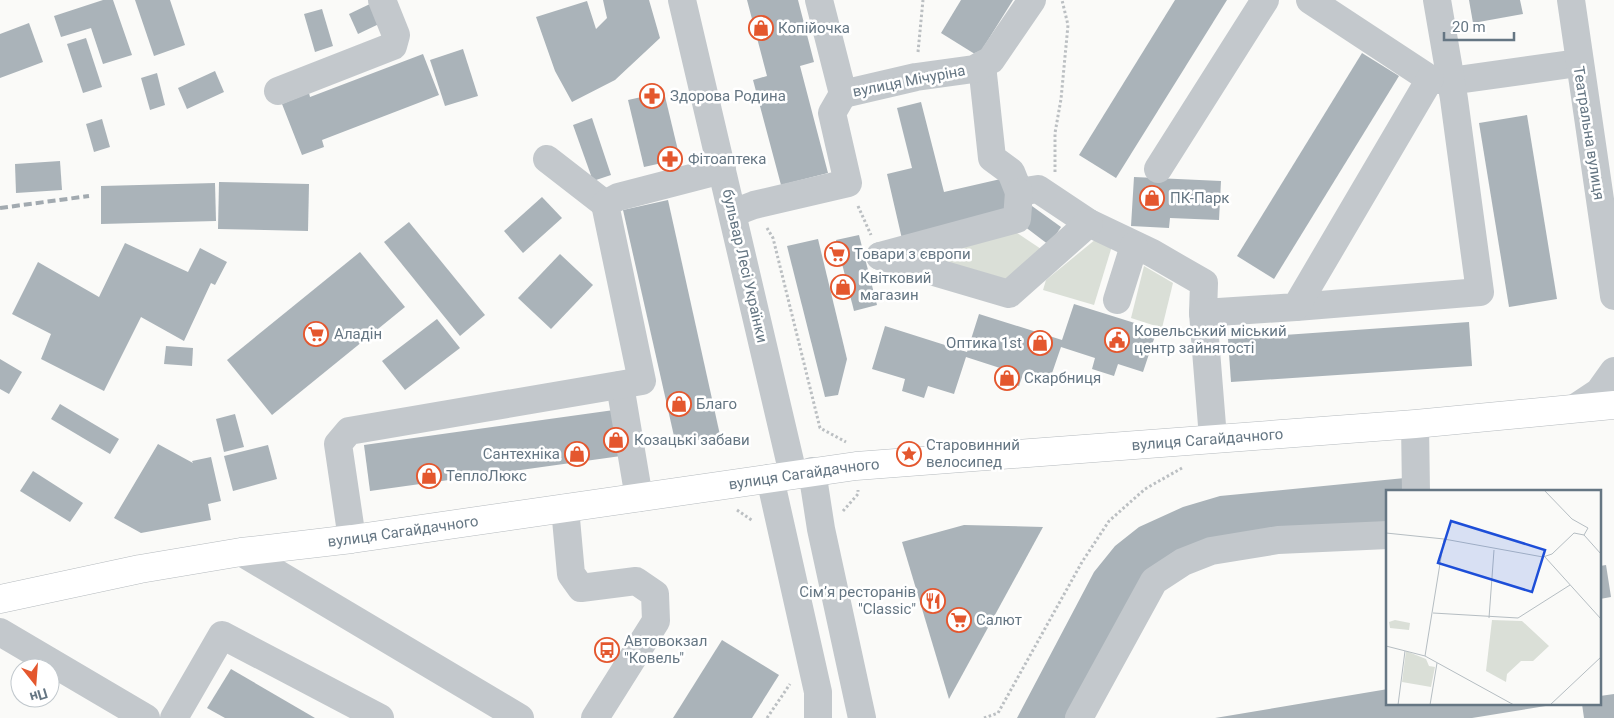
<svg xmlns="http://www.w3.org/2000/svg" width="1614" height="718" viewBox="0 0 1614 718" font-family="Roboto,sans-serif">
<rect width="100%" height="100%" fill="#fafaf8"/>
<g fill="#dadfd7">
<polygon points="1014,231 1047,253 1011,284 917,259"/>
<polygon points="1096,239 1112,246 1094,305 1043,290 1046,280"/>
<polygon points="1144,266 1173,283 1162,328 1131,318"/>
</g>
<g fill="#aab3b9">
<polygon points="103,0 113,0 132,55 103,64 91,28 61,37 54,16"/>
<polygon points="135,0 170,0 185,45 154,56"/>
<polygon points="603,0 649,0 660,38 615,80 572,102 555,71 536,17 587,1 596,29 607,18"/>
<polygon points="747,0 798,0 814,62 800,66 828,173 781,185 753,80 767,76"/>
<polygon points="961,0 1013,0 978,56 941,33"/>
<polygon points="1175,0 1227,0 1116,178 1079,155"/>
<polygon points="1469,0 1520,0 1523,14 1473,23"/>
<polygon points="372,3 381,23 358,34 349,14"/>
<polygon points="322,9 333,46 315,52 304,14"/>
<polygon points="29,23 43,62 0,78 0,34"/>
<polygon points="86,38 102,87 83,93 67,44"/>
<polygon points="463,49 478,96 445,106 430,60"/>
<polygon points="1362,53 1399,76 1274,279 1237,256"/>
<polygon points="423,54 439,95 322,140 324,147 302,155 282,104 309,93 310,97"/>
<polygon points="215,71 224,92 187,109 178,88"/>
<polygon points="157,73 165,105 150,110 141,78"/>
<polygon points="664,92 680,159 644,167 628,100"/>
<polygon points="921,102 944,192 1005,178 1013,213 902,239 887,174 912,168 897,108"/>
<polygon points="1527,115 1557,299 1509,307 1479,123"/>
<polygon points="592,118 611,175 593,181 573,125"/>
<polygon points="102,119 110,147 94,152 86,124"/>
<polygon points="60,161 62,190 16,193 15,164"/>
<polygon points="1134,177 1221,181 1219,220 1170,218 1169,228 1131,226"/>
<polygon points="219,182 309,184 308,231 218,229"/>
<polygon points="215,183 216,221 101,224 101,186"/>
<polygon points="542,197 562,218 523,253 504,231"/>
<polygon points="668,200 720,435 676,445 623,210"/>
<polygon points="1032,206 1061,227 1049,245 1020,223"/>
<polygon points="409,222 485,315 460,336 384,242"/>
<polygon points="859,235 877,305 854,311 836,240"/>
<polygon points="818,239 847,359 838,395 825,397 787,246"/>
<polygon points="125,243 188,272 200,248 227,262 215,285 211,283 184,341 141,317 104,391 41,359 51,334 12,314 38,262 99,297"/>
<polygon points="360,252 405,307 272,415 227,360"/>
<polygon points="560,254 593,285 551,329 518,298"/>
<polygon points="1074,304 1157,330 1143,372 1118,364 1114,376 1092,369 1095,358 1061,347 1049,382 1023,374 1019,386 996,378 1000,368 966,357 954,394 928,386 924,398 902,391 905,379 872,369 885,326 967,352 979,314 1062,340"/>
<polygon points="437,319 460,348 405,390 382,361"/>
<polygon points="1469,322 1472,366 1231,382 1228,339"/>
<polygon points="166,346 193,348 192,366 164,364"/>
<polygon points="0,359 22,372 9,394 0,389"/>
<polygon points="60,404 119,439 110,454 51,419"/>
<polygon points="614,410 621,456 370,491 364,445"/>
<polygon points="235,414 244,447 224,452 216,419"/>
<polygon points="158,444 193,463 192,461 211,457 221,501 208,504 211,520 141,533 114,518"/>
<polygon points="268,445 277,479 233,491 224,456"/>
<polygon points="33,471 83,503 70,522 20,491"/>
<polygon points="1405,478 1407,492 1388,492 1388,522 1185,550 1067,718 1017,718 1094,572 1115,546 1139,527 1183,507 1220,496"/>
<polygon points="964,525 1043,527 949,699 902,542"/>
<polygon points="1606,565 1611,597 1600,599 1600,566"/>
<polygon points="722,640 779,675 752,718 673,718"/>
<polygon points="231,669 315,718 225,718 207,708"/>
<polygon points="1388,689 1388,704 1552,705 1472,718 1215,718"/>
<polygon points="1614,694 1614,718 1584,718 1582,704 1600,704 1600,696"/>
</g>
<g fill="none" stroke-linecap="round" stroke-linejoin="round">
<defs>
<g id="major">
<path id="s1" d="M 0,599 L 140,569 L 241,552 L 352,539 L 856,466 L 1415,424 L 1614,405"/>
</g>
</defs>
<use href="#major" stroke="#b5babe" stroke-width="29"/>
<g stroke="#bbbfc2" stroke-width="3" stroke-dasharray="2.5 2.5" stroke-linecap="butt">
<polyline points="918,52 923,0"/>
<polyline points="1055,172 1055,133 1061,99 1068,25 1062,0"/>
<polyline points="858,206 871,235"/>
<polyline points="767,228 773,238 820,428 846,442"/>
<polyline points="737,510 753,521"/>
<polyline points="843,511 858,494 858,490"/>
<polyline points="767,718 790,684"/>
<polyline points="984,718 998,713 1082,562 1109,521 1145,489 1182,468"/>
</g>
<g stroke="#c3c8cc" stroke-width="28">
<polyline points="682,0 793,474"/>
<polyline points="1310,0 1430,79 1450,81 1578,63"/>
<polyline points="1571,0 1614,296"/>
<polyline points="982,65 992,158 1011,172 1019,192 1038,189 1089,223 1152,253 1204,283 1203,313 1213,438"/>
<polyline points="278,91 393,46 396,35 382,0"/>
<polyline points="843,94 916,77 974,69 991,60 1032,0"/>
<polyline points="547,159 605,204"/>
<polyline points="1158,169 1265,0"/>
<polyline points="733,213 754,205 848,183 832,113 843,94 819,0"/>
<polyline points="880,256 1009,294 1089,223"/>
<polyline points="880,256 1017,219 1019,192"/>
<polyline points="1117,300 1134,246"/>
<polyline points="1296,307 1480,292 1454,99 1437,0"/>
<polyline points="1203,313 1296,307 1430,79"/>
<polyline points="620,385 639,498"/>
<polyline points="1575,408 1599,392 1614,371"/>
<polyline points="1415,424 1416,492"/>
<polyline points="812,471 821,529 862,718"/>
<polyline points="770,478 818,692 818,718"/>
<polyline points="565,508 571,574 581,588 636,581 655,594 656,621 595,718"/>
<polyline points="352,539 338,444 349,431 642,381 605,204 618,197 722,170"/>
<polyline points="241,552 520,718"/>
<polyline points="0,632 146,718"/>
<polyline points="174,718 222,635 380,718"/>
<polyline points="1079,718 1154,581 1183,562 1211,551 1278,540 1388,535"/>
</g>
<use href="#major" stroke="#fff" stroke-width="28"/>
<polyline stroke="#a2aab0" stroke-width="4" stroke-dasharray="8 4" stroke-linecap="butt" points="0,208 89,196"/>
</g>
<defs>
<symbol id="shop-ring" viewBox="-11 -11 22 22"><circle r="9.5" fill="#fff" stroke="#e4572e" stroke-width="1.5"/><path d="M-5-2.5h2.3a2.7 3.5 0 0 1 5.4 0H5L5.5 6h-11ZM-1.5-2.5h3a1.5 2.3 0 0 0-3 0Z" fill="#e4572e"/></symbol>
<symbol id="pharmacy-ring" viewBox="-11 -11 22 22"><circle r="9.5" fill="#fff" stroke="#e4572e" stroke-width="1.5"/><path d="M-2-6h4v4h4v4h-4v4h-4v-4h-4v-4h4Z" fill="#e4572e"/></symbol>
<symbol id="supermarket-ring" viewBox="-11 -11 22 22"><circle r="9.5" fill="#fff" stroke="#e4572e" stroke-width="1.5"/><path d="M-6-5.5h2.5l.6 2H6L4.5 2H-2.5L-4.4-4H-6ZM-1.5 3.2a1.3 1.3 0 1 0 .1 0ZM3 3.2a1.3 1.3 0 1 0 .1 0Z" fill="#e4572e"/></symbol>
<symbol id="civic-ring" viewBox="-11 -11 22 22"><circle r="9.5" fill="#fff" stroke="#e4572e" stroke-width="1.5"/><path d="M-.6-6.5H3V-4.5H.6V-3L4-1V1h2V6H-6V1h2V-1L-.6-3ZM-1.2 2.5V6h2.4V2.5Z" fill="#e4572e"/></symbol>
<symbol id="sight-ring" viewBox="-11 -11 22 22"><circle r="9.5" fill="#fff" stroke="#e4572e" stroke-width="1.5"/><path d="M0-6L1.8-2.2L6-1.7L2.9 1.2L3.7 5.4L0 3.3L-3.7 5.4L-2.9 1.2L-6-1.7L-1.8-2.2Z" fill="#e4572e"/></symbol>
<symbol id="restaurant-ring" viewBox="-11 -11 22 22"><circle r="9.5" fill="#fff" stroke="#e4572e" stroke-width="1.5"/><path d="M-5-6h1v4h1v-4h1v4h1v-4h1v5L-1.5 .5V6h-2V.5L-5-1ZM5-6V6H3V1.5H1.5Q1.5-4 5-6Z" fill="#e4572e"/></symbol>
<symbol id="bus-ring" viewBox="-11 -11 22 22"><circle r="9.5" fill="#fff" stroke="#e4572e" stroke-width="1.5"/><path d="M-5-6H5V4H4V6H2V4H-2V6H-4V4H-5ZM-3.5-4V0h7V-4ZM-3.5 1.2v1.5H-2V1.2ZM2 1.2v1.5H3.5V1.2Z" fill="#e4572e"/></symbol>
</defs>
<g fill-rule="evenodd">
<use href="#shop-ring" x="747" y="14" width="28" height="28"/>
<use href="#pharmacy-ring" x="638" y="82" width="28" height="28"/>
<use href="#pharmacy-ring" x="656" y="145" width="28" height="28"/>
<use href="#shop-ring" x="1138" y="184" width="28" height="28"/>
<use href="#supermarket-ring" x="823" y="240" width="28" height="28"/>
<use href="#shop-ring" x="829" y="273" width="28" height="28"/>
<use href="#supermarket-ring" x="302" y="320" width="28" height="28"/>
<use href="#civic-ring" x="1103" y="326" width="28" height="28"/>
<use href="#shop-ring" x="1026" y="329" width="28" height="28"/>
<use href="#shop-ring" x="993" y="364" width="28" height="28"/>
<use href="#shop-ring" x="665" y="390" width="28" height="28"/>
<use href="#shop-ring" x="602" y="426" width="28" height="28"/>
<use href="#shop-ring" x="563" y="440" width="28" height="28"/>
<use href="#sight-ring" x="895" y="440" width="28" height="28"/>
<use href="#shop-ring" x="415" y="462" width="28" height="28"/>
<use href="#restaurant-ring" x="919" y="587" width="28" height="28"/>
<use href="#supermarket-ring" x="945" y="606" width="28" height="28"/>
<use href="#bus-ring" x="593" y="636" width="28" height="28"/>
</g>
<g text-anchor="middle" stroke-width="5" stroke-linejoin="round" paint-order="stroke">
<g font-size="15" fill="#657683" stroke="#fff" text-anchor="start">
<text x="778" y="33">Копійочка</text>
<text x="670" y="101">Здорова Родина</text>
<text x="688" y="164">Фітоаптека</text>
<text x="1170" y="203">ПК-Парк</text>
<text x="854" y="259">Товари з європи</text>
<text x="860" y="283">Квітковий<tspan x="860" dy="17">магазин</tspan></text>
<text x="1134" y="336">Ковельський міський<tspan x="1134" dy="17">центр зайнятості</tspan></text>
<text x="334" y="339">Аладін</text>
<text x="1022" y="348" text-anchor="end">Оптика 1st</text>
<text x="1024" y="383">Скарбниця</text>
<text x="696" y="409">Благо</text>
<text x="634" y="445">Козацькі забави</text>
<text x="926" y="450">Старовинний<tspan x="926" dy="17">велосипед</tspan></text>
<text x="560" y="459" text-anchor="end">Сантехніка</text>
<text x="446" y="481">ТеплоЛюкс</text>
<text x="916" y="597" text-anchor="end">Сім’я ресторанів<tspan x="916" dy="17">"Classic"</tspan></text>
<text x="976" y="625">Салют</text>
<text x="624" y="646">Автовокзал<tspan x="624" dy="17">"Ковель"</tspan></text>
</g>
<g font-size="15" fill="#657683" stroke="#fff">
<text transform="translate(909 81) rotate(-11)" y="5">вулиця Мічуріна</text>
<text transform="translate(1589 133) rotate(81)" y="5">Театральна вулиця</text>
<text transform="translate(745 266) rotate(77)" y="5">бульвар Лесі Українки</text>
<text dy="5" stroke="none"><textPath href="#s1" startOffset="1219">вулиця Сагайдачного</textPath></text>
<text dy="5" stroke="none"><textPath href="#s1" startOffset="814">вулиця Сагайдачного</textPath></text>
<text dy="5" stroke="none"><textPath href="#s1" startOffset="409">вулиця Сагайдачного</textPath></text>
</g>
</g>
<g transform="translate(1386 490)">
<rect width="215" height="215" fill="#fafaf8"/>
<path d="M 9,130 L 24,133 L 23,140 L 4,138 L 3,132 ZM 106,130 L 136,131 L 163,156 L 147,171 L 135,171 L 121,184 L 120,192 L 100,181 ZM 20,161 L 40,169 L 43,176 L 49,177 L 45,197 L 16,192 Z" fill="#dadfd7"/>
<path fill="none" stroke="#b5bdc2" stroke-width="1" d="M 158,0 L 186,29 L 202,38 L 198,45 L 215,64M 0,43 L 58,49 L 157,67 L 166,64 L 188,43 L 198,45M 159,67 L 215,129M 47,123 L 132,128 L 184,95M 103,128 L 108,60M 0,156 L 39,166 L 128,215M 39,166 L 58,49M 12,215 L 19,161M 44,215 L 51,173M 164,215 L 215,167"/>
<path fill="#1d4ed8" fill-opacity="0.15" stroke="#1d4ed8" stroke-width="2.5" d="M 65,31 L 159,60 L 146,102 L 52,73 Z"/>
<rect width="215" height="215" fill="none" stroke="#657683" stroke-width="2.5"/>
</g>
<g transform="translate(35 683) rotate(163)"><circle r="24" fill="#ffffff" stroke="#c1c8cd"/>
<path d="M0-4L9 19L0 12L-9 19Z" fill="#e4572e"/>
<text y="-8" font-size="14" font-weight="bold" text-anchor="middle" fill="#657683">Пн</text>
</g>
<path d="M1444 32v8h70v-8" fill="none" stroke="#657683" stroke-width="2.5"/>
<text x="1452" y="32" font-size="15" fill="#657683" stroke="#ffffff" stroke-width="4" paint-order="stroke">20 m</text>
</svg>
